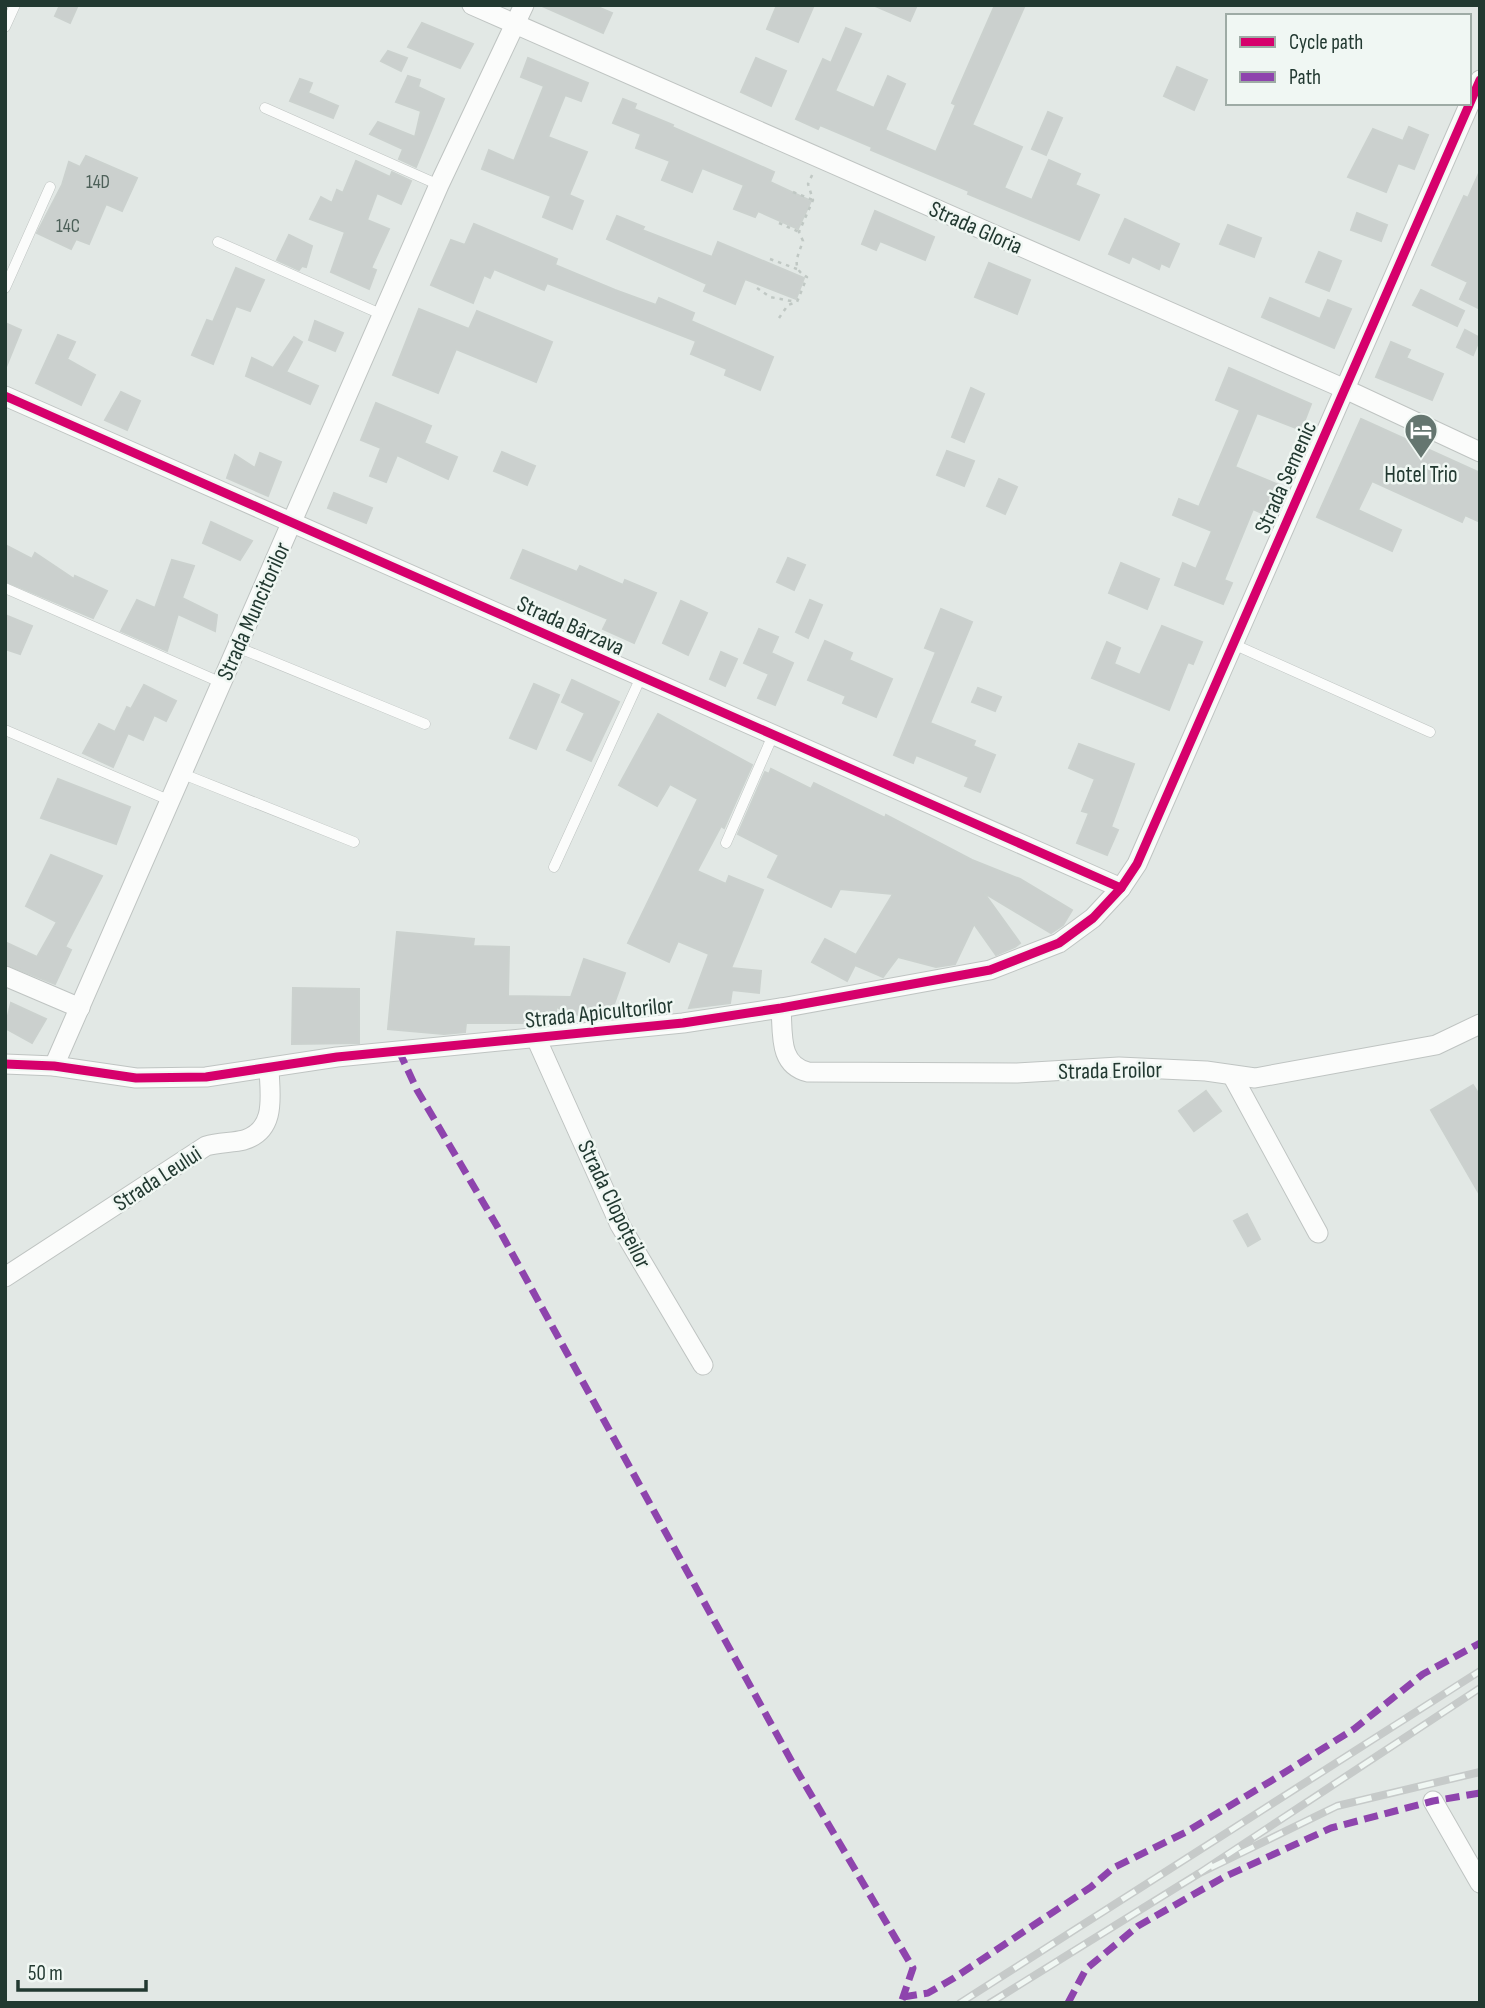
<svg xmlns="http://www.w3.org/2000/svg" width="1485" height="2008" font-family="'Sofia Sans Condensed',sans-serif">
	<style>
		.building { fill: #cbd0ce; stroke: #cbd1ce; stroke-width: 2 }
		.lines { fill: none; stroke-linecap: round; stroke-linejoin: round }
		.service-casing { stroke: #bfc4c2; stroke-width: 11 }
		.minor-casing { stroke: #bfc4c2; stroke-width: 21 }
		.path { stroke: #c0c8c4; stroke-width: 2.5; stroke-dasharray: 3.5 5; stroke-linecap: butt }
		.service { stroke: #fbfcfb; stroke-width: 10 }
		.minor { stroke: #fbfcfb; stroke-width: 19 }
		.rail-casing { stroke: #c6cac9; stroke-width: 8 }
		.rail { stroke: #f0f7f3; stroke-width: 5; stroke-dasharray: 16; stroke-linecap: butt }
		.quiet { stroke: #8e44ad; stroke-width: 7; stroke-dasharray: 14 7; stroke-linecap: butt }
		.cycleway-casing { stroke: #f0f7f3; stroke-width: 13 }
		.cycleway { stroke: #d6006c; stroke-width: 9 }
		.labels { text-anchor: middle; stroke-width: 5; stroke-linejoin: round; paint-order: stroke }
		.number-label { font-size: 19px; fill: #4d6059 }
		.street-label { font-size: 23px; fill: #223931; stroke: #f0f7f3 }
		.poi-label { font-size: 23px; fill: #223931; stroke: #f0f7f3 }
	</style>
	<rect width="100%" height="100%" fill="#e2e8e5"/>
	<g class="building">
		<polygon points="60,5 78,5 70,23 55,16"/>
		<polygon points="540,5 593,5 612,13 603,33"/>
		<polygon points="777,5 814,5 798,42 767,29"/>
		<polygon points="873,5 917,5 910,21"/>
		<polygon points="995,5 1025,5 972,125 1022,147 1004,188 1032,200 1049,160 1080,174 1075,185 1099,195 1079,240 968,194 969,191 871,150 872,147 820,125 818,129 796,119 823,59 831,63 846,28 861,34 835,91 874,108 888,76 905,84 885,130 936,152 956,105 952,103"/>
		<polygon points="422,23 473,44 460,68 408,47"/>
		<polygon points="388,51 407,58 401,71 381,61"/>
		<polygon points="528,58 588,83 581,101 565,95 548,137 587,152 569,195 583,201 572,229 543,217 551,196 482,169 489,150 514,161 544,86 521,77"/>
		<polygon points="756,58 786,71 771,106 741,92"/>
		<polygon points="1177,67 1207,80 1194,110 1164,96"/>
		<polygon points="408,76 420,80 418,87 444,99 416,167 399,159 403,149 370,134 378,122 415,137 421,111 396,102"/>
		<polygon points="300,79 312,83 308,93 338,106 333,118 290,101"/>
		<polygon points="623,99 636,104 634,109 673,125 672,127 774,172 770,182 811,201 798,229 758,211 755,217 734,209 744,185 702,168 692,192 662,180 670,161 636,148 641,134 613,123"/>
		<polygon points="1048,112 1062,118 1046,155 1032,149"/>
		<polygon points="1409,127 1428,135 1414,169 1398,163 1386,192 1348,177 1373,129 1403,141"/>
		<polygon points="86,156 137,178 122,211 106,204 89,244 76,239 71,249 37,233 62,185 69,162 80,167"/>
		<polygon points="356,161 390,177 392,172 411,181 401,204 377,193 367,220 389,229 371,268 376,270 369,289 331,272 345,232 310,219 321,197 332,203 337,190 343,193"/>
		<polygon points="1480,171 1480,309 1460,299 1468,282 1432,265 1464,196 1468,198"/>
		<polygon points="875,211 934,237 925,260 880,241 876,250 862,244"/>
		<polygon points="1357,213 1387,225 1381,241 1351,230"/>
		<polygon points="617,216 644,227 642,230 712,257 718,242 804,278 796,299 745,279 735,304 704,291 707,284 607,239"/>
		<polygon points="1125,219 1179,244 1169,267 1161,263 1159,269 1132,256 1129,263 1109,254"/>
		<polygon points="474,224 557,259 555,265 615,290 656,305 659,298 694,313 691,321 773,357 760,390 725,375 727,369 691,354 696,341 547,283 544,290 494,269 490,278 484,275 473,303 431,285 451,240 465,245"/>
		<polygon points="1228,225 1261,238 1254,257 1220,244"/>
		<polygon points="289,235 312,246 306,267 302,266 299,270 277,260"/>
		<polygon points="1319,252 1341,261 1329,291 1306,282"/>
		<polygon points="989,263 1030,280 1017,314 975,297"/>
		<polygon points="236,268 264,280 250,311 236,306 213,364 192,355 207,320 213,322"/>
		<polygon points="1421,290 1464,311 1457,326 1413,305"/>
		<polygon points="1270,298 1320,319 1328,300 1351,309 1334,348 1262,317"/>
		<polygon points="419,309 469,329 477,311 552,342 536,382 456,349 438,393 393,375"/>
		<polygon points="315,321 343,333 335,351 309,340"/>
		<polygon points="5,323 21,330 6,367 5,367"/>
		<polygon points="1465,330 1480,338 1473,355 1457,347"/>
		<polygon points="58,335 75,342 67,359 95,375 81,405 36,383"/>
		<polygon points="294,337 302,342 286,372 318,386 310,404 246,376 252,358 273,368"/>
		<polygon points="1391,342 1410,350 1406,358 1443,374 1432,400 1376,377"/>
		<polygon points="1229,368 1311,404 1301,430 1257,413 1235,467 1279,485 1266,515 1253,509 1224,580 1232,583 1223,604 1175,585 1183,563 1196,569 1212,531 1173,515 1179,499 1199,507 1240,410 1216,400"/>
		<polygon points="971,388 984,394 964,442 952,437"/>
		<polygon points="121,392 140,401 127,430 105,420"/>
		<polygon points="376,403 431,426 424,443 457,457 448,479 397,455 386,482 370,476 381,448 361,440"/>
		<polygon points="1361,419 1480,473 1480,522 1465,515 1462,522 1372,481 1358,510 1401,530 1392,551 1317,517"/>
		<polygon points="947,451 974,461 964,486 937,475"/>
		<polygon points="502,452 535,466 527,485 494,471"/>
		<polygon points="260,453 281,462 268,496 227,478 235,455 255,468"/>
		<polygon points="999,479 1017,487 1005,514 987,506"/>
		<polygon points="334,493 372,508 366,523 328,508"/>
		<polygon points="211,522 252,541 240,560 203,543"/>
		<polygon points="5,545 32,559 35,553 74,579 75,576 107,591 93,618 5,581"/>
		<polygon points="523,550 577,572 580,566 623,585 625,580 656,593 634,643 603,629 608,619 511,578"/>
		<polygon points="788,558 805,565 794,590 777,582"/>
		<polygon points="172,560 194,566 182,598 217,615 215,631 178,614 167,651 121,631 137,600 155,608"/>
		<polygon points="1121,563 1159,579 1147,609 1109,593"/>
		<polygon points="810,600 822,605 808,638 796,632"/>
		<polygon points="681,601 707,613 688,655 663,643"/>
		<polygon points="941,609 972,622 930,723 975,741 973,746 995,755 980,792 965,786 969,777 916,755 913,763 894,755 936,652 925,648"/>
		<polygon points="5,615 32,626 20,654 5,649"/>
		<polygon points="1162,626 1202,642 1193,664 1188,662 1169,710 1092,678 1107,642 1120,648 1114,664 1140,675"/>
		<polygon points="759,629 778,637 771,653 793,663 775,705 758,698 769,674 744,663"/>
		<polygon points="825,641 852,653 849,660 892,679 876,717 843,703 846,696 808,680"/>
		<polygon points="721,652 737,659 725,686 710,679"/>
		<polygon points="572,680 619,702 591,761 567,750 585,713 562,702"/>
		<polygon points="534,684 559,695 536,749 510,738"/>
		<polygon points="144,685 176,701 166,721 154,715 143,740 128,733 113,767 83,753 99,724 115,732 127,707 131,709"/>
		<polygon points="978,688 1001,697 995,711 972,702"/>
		<polygon points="658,714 752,765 724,828 721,826 697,871 726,884 729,876 763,890 731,968 761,971 759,993 732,990 730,1003 689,1008 709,954 678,941 669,962 628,943 698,799 670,784 657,806 619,785"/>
		<polygon points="1079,744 1134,764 1111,827 1118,830 1107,855 1077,843 1089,813 1082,811 1095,779 1069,768"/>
		<polygon points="771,769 811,789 814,783 885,818 886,815 972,860 1020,879 1072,910 1063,925 1051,933 984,893 1020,943 1015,947 996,955 974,924 955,964 936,967 898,957 883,977 855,965 847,981 812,962 825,939 856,955 893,894 840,889 831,907 768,877 779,855 738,834 765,772 769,774"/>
		<polygon points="58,779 130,807 116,844 41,818"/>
		<polygon points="51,855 102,876 65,947 71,950 55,984 5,964 5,942 37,957 57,922 26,906"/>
		<polygon points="397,932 474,939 473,946 509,947 508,996 571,997 584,959 625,973 609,1018 592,1020 556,1007 556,1023 466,1023 465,1032 444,1034 388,1029"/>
		<polygon points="293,988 359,989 359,1043 292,1044"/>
		<polygon points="11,1003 46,1019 32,1043 5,1028"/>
		<polygon points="1473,1085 1480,1096 1480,1195 1431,1110"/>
		<polygon points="1206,1091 1221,1111 1194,1131 1179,1111"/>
		<polygon points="1247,1214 1260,1239 1248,1246 1234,1221"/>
	</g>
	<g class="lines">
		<defs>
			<g id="service">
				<polyline points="5,27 15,5"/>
				<polyline points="265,108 439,185"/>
				<polyline points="218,242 383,315"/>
				<polyline points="5,288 50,187"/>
				<polyline points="5,588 222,683"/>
				<polyline points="1233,644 1430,732"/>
				<polyline points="237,647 425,724"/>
				<polyline points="5,730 171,801"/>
				<polyline points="183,774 354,842"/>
				<polyline points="726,843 773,735"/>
				<polyline points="554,867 641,677"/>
			</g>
			<g id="minor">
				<polyline points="472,5 1345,389 1480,452"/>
				<polyline points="5,396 1121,888"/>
				<polyline points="5,976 80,1008"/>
				<path d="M781,1008C783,1033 778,1065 808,1072L1017,1073L1119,1067L1206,1071L1255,1078L1436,1045L1480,1024"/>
				<polyline points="536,1038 620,1225 703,1365"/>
				<polyline points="5,1064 54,1066 136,1078 206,1077 337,1057 683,1023 781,1008 990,970 1059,943 1093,918 1121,888 1137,864 1480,80"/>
				<polyline points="54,1066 439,185 524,5"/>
				<polyline points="1233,1077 1318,1233"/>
				<path d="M5,1277L206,1146C219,1142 232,1143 244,1140C277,1130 270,1095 269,1069"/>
				<polyline points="1433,1801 1480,1883"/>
			</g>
		</defs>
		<use href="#service" class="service-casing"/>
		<use href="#minor" class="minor-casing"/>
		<g class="path">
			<polyline points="793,192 813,200"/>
			<polyline points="779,223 799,232"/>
			<polyline points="770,259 797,269"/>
			<polyline points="757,288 770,297 796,302"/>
			<path d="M779,318L788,305L797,302L807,277C790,268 798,256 803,241L799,232L813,200L808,184L813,173"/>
		</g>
		<use href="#service" class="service"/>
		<use href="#minor" class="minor"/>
		<defs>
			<g id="rail">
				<polyline points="1480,1688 1198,1874 1337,1806 1480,1772"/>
				<polyline points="960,2003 1480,1671"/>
				<polyline points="990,2003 1198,1874"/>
			</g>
		</defs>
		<use href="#rail" class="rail-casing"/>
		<use href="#rail" class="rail"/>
		<g class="quiet">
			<polyline points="399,1051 417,1090 497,1226 797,1771 913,1968 901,2003"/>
			<polyline points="903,1997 928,1993 954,1978 1091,1887 1113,1868 1186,1832 1271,1781 1354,1729 1423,1674 1480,1643"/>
			<polyline points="1068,2003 1086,1969 1138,1926 1224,1877 1331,1828 1433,1801 1480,1793"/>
		</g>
		<defs>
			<g id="cycleway">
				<polyline points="5,396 1121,888"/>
				<polyline points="5,1064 54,1066 136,1078 206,1077 337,1057 683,1023 781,1008 990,970 1059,943 1093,918 1121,888 1137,864 1480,80"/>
			</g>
		</defs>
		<use href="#cycleway" class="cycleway-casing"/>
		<use href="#cycleway" class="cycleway"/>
	</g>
	<defs>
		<symbol id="hotel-pin" viewBox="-11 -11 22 30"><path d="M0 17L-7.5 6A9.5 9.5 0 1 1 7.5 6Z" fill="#657670" stroke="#f0f7f3"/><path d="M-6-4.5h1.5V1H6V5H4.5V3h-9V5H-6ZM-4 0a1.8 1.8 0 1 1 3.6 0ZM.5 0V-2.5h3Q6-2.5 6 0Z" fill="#fff"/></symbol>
	</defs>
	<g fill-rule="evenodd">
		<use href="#hotel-pin" x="1402" y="411" width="38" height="52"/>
	</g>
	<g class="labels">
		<g class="number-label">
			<text x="98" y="188">14D</text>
			<text x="68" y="232">14C</text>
		</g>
		<g class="street-label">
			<text transform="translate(976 227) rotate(24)" y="8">Strada Gloria</text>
			<text transform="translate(1285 477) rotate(-66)" y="8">Strada Semenic</text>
			<text transform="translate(253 611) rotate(-66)" y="8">Strada Muncitorilor</text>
			<text transform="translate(571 625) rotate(24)" y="8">Strada Bârzava</text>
			<text transform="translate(599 1012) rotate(-6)" y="8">Strada Apicultorilor</text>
			<text transform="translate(1110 1070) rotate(-1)" y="8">Strada Eroilor</text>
			<text transform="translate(157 1178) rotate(-33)" y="8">Strada Leului</text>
			<text transform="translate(615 1204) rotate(64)" y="8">Strada Clopoțeilor</text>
		</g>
		<g class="poi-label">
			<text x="1421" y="482">Hotel Trio</text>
		</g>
	</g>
	<rect width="1485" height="2008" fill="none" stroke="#223931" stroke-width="14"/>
	<rect x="1226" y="14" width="245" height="91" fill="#f0f7f3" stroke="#9eaba5" stroke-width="2"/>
	<rect x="1240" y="37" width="35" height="10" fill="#d6006c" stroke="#9eaba5" stroke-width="2"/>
	<text x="1289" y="49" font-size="21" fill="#223931">Cycle path</text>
	<rect x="1240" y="72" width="35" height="10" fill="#8e44ad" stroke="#9eaba5" stroke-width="2"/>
	<text x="1289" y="84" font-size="21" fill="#223931">Path</text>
	<path d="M18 1980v10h128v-10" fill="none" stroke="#223931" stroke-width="3.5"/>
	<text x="28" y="1980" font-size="21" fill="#223931" stroke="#f0f7f3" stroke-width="5" paint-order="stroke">50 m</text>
</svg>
